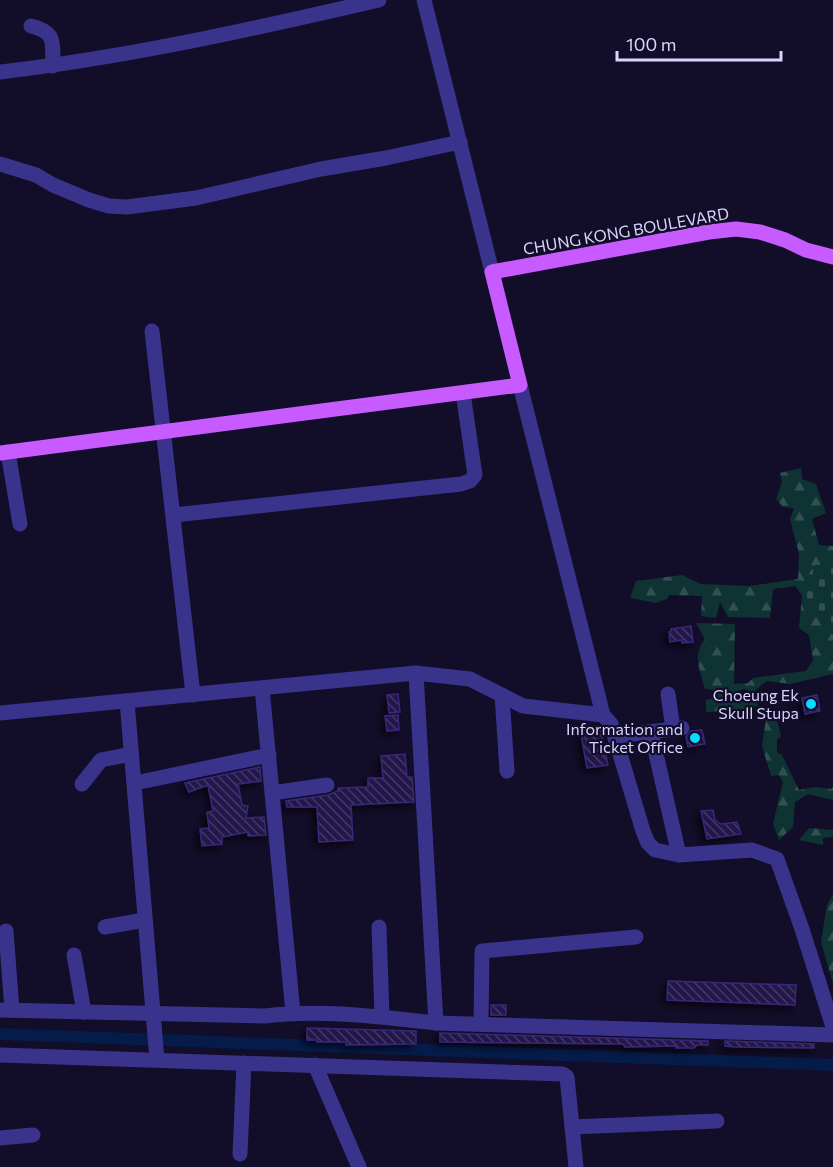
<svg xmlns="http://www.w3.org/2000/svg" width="833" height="1167" font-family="Commissioner,sans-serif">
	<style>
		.forest { fill: url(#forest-firs) }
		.cemetery { fill: url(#cemetery-stones) }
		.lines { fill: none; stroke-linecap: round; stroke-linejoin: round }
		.canal { stroke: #051b49; stroke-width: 12 }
		.building { fill: url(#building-back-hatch); stroke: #392779; stroke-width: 1.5; filter: url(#shadow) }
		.minor { stroke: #39338c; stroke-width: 15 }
		.major { stroke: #c75bff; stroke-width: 15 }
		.poi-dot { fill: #0df; stroke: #120d28; stroke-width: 2 }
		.labels { text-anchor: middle; stroke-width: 4.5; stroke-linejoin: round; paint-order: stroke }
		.street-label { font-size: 16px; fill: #dad4ff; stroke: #120d28 }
		.poi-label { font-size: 16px; fill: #dad4ff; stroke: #120d28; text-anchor: end }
	</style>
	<defs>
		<pattern id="forest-firs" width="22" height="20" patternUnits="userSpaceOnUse" patternTransform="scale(1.5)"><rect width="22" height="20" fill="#0f3332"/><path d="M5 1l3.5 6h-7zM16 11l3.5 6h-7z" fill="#315051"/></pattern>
		<pattern id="cemetery-stones" width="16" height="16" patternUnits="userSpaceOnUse" patternTransform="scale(1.5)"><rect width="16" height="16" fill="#0f3332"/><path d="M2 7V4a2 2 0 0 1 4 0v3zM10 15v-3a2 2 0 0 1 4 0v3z" fill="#315051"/></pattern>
		<pattern id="building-back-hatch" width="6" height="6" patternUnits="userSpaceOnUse" patternTransform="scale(1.5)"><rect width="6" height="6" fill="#23174b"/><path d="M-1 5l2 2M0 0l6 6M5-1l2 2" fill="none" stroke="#423866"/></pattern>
		<filter id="shadow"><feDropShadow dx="-4" dy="4" stdDeviation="3" flood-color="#0009"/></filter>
	</defs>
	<rect width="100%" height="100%" fill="#120d28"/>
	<g class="forest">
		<path d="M801,468L802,479L816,484L826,513L812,519L819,545L833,546V674L790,684L767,681L753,692L744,689L731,693L730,700H756L758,705L752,709L706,712V700L715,698L716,690L705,689C700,670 692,656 705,639L696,623L735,624L734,684L748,683L753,678L806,671L813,660L809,635L799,628L802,595L795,586L773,589L770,618L728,617L720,602L716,618L701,616L702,596L669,595L667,599L656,603L630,598L636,581L682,575L701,584L749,586L798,579L799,554L790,519L794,508L783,507L776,499L782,482L780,473Z"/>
		<polygon points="776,717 781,736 777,740 777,752 782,755 799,790 815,787 832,789 833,786 833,800 808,794 795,802 793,827 779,840 773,824 783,782 779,775 771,776 762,746 766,718"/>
		<polygon points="809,828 833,830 833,837 823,838 823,845 799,840"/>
		<polygon points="833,894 833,984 821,942 827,905"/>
	</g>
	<path class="cemetery" d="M830,564L833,567V635L829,631L823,615L810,608C805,588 801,581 816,565Z"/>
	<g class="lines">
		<polyline class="canal" points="0,1034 833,1065"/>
	</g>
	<g class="building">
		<polygon points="691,626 693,642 682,643 682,640 670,642 669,632 671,632 671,629"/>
		<polygon points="398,694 400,712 389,713 387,695"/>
		<polygon points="817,695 820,711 805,714 802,698"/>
		<polygon points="398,715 399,730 387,731 385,716"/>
		<polygon points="600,726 608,765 587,768 580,729"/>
		<polygon points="702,730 705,744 688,747 686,737 691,731"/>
		<polygon points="405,754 407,777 412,777 414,802 351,805 353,840 319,842 317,807 287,807 286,801 328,795 338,791 338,788 368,787 368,778 383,778 381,756"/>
		<polygon points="260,767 261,781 238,784 242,805 248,806 246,818 264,817 266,835 248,836 248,832 222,837 222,844 202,846 200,829 209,828 207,812 213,811 208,785 189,792 185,783"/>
		<polygon points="713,810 715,820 721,824 737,822 741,834 707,839 701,811"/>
		<polygon points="668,981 796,985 795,1005 667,1000"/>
		<rect x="491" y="1005" width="15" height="10"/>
		<polygon points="307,1028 416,1031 416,1044 346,1045 346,1042 317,1042 317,1040 307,1040"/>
		<polygon points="440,1033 708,1041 708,1045 697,1045 694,1048 676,1048 676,1046 625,1047 623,1044 440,1042"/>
		<polygon points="725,1041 814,1044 814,1048 734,1047 725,1046"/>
	</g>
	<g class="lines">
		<g class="minor">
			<polyline points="424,0 492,272"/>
			<path d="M31,26C57,32 52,43 53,66"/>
			<path d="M0,72C128,57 254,29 379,0"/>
			<polyline points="0,164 36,175 53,185 89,200 109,206 127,207 196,198 321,169 386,158 460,142"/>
			<polyline points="152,331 193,695"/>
			<polyline points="520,385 603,715"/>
			<polyline points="8,452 20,524"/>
			<polyline points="174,515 461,484 470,481 475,475 463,393"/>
			<polyline points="416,673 436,1023"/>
			<polyline points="262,688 293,1013"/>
			<polyline points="668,694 673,729"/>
			<polyline points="502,695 507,771"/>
			<polyline points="127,701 157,1060"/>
			<polyline points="0,713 416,673 470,679 523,706 603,715 611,724 643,831 648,843 655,850 679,855 752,850 777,859 802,929 833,1027"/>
			<polyline points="651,732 679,855"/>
			<polyline points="616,736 682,728"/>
			<polyline points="135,783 269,755"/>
			<polyline points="82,784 101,760 131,754"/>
			<polyline points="272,793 327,785"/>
			<polyline points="105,927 144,920"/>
			<polyline points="379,927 382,1017"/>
			<polyline points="6,931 12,1010"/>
			<polyline points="74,955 84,1012"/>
			<path d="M0,1010L265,1016C321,1009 380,1017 436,1023L833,1035"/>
			<polyline points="481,1024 482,951 636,937"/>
			<polyline points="0,1055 563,1074 567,1077 576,1167"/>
			<polyline points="315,1065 359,1167"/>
			<polyline points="572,1127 717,1121"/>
			<polyline points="0,1138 33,1135"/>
			<polyline points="240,1154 244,1063"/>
		</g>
		<polyline class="major" points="0,453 520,385 492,272 709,232 736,229 760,232 785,240 806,250 833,257"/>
	</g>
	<g class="poi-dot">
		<circle cx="811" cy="704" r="6"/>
		<circle cx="695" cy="738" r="6"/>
	</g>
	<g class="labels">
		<g class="street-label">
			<text transform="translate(626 231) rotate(-10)" y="6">CHUNG KONG BOULEVARD</text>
		</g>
		<g class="poi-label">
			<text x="799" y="701">Choeung Ek<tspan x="799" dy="18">Skull Stupa</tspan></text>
			<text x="683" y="735">Information and<tspan x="683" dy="18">Ticket Office</tspan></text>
		</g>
	</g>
	<path d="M617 51v9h164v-9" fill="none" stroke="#dad4ff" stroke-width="3"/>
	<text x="626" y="51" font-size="18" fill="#dad4ff" stroke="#120d28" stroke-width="4.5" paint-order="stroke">100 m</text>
</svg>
